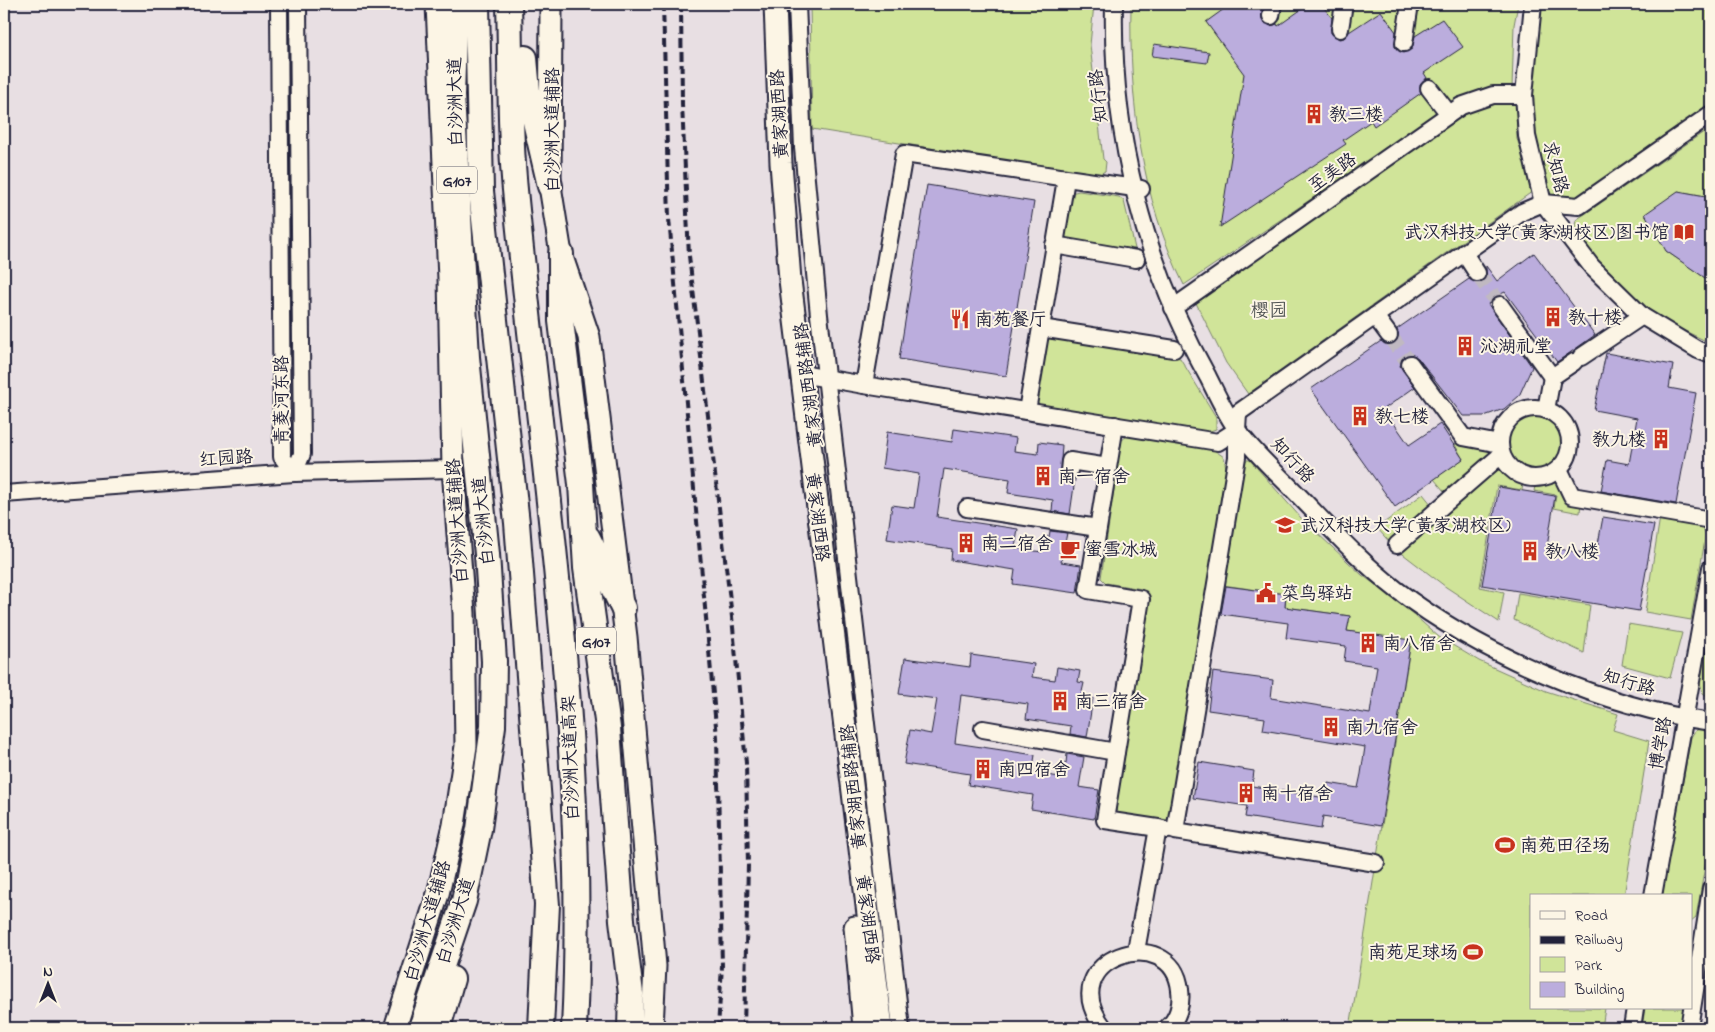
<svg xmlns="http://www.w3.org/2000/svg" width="1715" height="1032" font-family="'Indie Flower','LXGW WenKai TC',sans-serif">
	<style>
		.green { fill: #d0e499; stroke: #79836a }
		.building { fill: #bbaddd; stroke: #22223b }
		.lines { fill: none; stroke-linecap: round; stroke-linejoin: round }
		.minor-tunnel { stroke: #c0b9c1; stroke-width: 16; stroke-dasharray: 16 8; stroke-linecap: butt }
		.minor-casing { stroke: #22223b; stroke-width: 20 }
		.major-casing { stroke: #22223b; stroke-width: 25 }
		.highway-casing { stroke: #22223b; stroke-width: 28 }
		.minor { stroke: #fcf5e5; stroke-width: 16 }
		.major { stroke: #fcf5e5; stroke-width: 21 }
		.highway { stroke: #fcf5e5; stroke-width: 24 }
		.rail { stroke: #22223b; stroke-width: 4; stroke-dasharray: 8 4; stroke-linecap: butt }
		.labels { text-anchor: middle; stroke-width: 4; stroke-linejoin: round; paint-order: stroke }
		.shield { fill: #fcf5e5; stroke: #63616e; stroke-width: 1 }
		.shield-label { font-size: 16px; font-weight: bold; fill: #22223b }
		.street-label { font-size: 18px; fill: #22223b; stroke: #fcf5e5 }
		.poi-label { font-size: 18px; fill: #22223b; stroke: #fcf5e5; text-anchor: start }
		.park-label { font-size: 18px; fill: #4e5252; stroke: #fcf5e5 }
	</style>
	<rect width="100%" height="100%" fill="#e8dfe3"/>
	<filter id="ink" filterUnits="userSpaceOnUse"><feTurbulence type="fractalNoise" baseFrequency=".02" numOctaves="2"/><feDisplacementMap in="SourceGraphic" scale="10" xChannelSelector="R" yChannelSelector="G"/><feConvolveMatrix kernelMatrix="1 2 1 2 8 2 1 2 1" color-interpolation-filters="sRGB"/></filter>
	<g filter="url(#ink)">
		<g class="green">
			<polygon points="810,4 1094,4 1090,45 1103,159 1106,162 1105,171 1098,175 812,129"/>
			<path d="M1131,4H1518L1514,25L1512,88L1459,99L1184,285C1141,198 1129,100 1131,4Z"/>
			<polygon points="1534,4 1711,4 1711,112 1579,206 1543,203 1527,136"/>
			<polygon points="1516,95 1517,139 1536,189 1248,394 1226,363 1192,295 1461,106"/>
			<path d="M1711,127V197L1678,191L1666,251L1711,282V334L1708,342C1690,333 1670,325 1653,314C1622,292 1596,262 1574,232L1576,220Z"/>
			<polygon points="1079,191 1119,197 1124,201 1136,253 1062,241 1070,193"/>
			<polygon points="1045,336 1180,358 1216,417 1216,429 1207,432 1035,405"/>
			<circle cx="1536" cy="443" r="28"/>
			<polygon points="1128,435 1214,450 1224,457 1227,474 1170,821 1163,825 1124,818 1116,810 1146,593 1142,589 1106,583 1101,578 1121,441"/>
			<polygon points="1464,438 1498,446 1500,454 1449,497 1434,479 1463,459 1455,445"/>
			<polygon points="1245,460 1250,460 1301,518 1362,575 1398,601 1439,637 1479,661 1546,691 1618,714 1613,730 1649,741 1624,896 1531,896 1531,1008 1605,1008 1602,1028 1350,1028 1411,641 1347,631 1350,616 1285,607 1286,594 1222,585 1242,463"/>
			<polygon points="1503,462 1515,473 1524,477 1522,490 1497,486 1480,587 1504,592 1499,622 1446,587 1399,551"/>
			<polygon points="1555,479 1581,502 1580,513 1554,508 1556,495 1534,491 1536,481"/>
			<polygon points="1423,494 1435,509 1393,546 1377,528"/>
			<polygon points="1660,517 1701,525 1706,534 1691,620 1645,612"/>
			<polygon points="1518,593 1590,605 1584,653 1514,620"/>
			<polygon points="1711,616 1711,699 1703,693 1700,683"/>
			<polygon points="1628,624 1682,633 1670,678 1622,665"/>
			<polygon points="1701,728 1711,730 1711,833 1696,917 1691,921 1691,896 1662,896 1691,737 1695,731"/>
			<polygon points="1645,1008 1683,1008 1680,1028 1642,1028"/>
		</g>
		<g class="building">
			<polygon points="1231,4 1262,4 1262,19 1270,26 1277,24 1278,26 1309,4 1321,4 1332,18 1331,33 1339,39 1344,38 1349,32 1381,11 1396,32 1395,47 1403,53 1412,49 1415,36 1442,19 1463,47 1424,73 1427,78 1420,84 1421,93 1374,126 1371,121 1343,140 1346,144 1220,227 1244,74 1206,22"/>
			<polygon points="1154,44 1209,52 1207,63 1152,56"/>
			<polygon points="927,185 1034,202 1006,376 899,359"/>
			<polygon points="1678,191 1711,197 1711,282 1666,251 1645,214"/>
			<polygon points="1534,253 1595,335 1557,362 1505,292 1494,297 1488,304 1532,367 1519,396 1504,409 1484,416 1463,416 1418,358 1409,354 1404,356 1400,366 1415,387 1384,409 1409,445 1440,424 1463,459 1395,507 1311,389 1381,341 1385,344 1394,343 1398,339 1397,329 1469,279 1477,283 1483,281 1486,277 1486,266 1497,281"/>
			<polygon points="1606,353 1673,365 1669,388 1696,393 1676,504 1601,491 1607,460 1629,464 1637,418 1594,410"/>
			<polygon points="954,429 1016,438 1014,451 1038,454 1039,442 1062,445 1060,475 1068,481 1075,479 1070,514 1052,511 1053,500 1008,493 1010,479 944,469 937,517 1018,529 1015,548 1042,552 1045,536 1049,537 1050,531 1067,533 1061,562 1081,565 1077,593 1013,584 1015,570 951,560 952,549 887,539 892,505 914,508 919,474 882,468 887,432 952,442"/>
			<polygon points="1499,487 1555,496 1547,547 1596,555 1603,517 1654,525 1639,611 1482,585"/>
			<polygon points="1226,586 1286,594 1285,607 1350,616 1347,631 1411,640 1381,826 1323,816 1321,829 1245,817 1247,806 1193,798 1199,762 1254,771 1252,786 1326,798 1328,783 1358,788 1361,774 1365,747 1263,730 1265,718 1208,710 1213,672 1273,680 1271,698 1370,714 1377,666 1344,661 1346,646 1286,638 1288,623 1221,614"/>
			<polygon points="971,655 1034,664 1032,677 1055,680 1057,667 1080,671 1078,682 1084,683 1081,696 1093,698 1087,737 1070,734 1071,726 1026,719 1028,704 961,695 955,743 1035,755 1032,773 1060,777 1062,762 1066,763 1067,754 1084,757 1079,787 1099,790 1094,819 1031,809 1033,795 968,785 970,774 904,764 910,730 931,734 937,699 899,694 905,658 970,667"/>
		</g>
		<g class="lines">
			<g class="minor-tunnel">
				<polyline points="1477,273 1500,305"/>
				<polyline points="1389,335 1410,364"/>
			</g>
			<defs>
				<g id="minor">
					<polyline points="279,4 282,457 294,473"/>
					<polyline points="797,4 803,148 819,315 901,1028"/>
					<path d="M1114,4C1111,134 1144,263 1208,377C1217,395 1226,415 1238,431C1256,455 1280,476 1301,498C1332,530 1362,563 1397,590C1482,655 1605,707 1711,722"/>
					<polyline points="1533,4 1524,95 1527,136 1543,203 1592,267 1642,316 1698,350 1711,355"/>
					<polyline points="1271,16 1273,4"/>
					<polyline points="1340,29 1344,4"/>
					<polyline points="1404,43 1410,4"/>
					<polyline points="1429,88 1449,114"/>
					<polyline points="1141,189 904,154 864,385 1218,442 1237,430 1238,413 1522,212 1543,203 1579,206 1711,114"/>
					<polyline points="1054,245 1136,259"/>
					<polyline points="1464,253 1477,273"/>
					<polyline points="1500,305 1552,377"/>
					<polyline points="1173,308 1461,106 1493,95 1524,95"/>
					<polyline points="1375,316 1389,335"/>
					<polyline points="1041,328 1174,349"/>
					<polyline points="1581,357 1642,316"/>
					<polyline points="1410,364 1463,437 1500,444"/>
					<polyline points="801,374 864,385"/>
					<circle cx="1535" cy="443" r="35"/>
					<polyline points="1546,410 1552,377 1574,362"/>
					<polyline points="1027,411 1066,179"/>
					<polyline points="1115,425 1088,590 1141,599 1105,820 1158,828"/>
					<polyline points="1237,430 1237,457 1175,831 1376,863"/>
					<polyline points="1559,469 1572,496 1711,520"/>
					<polyline points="1069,471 1070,461 1108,467"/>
					<polyline points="294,473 302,454 298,4"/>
					<polyline points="4,494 294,473 453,469"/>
					<polyline points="967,508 1098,528"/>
					<polyline points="1397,545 1501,455"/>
					<polyline points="983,729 1116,752"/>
					<polyline points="1653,896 1711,568"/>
					<polyline points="1136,951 1158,828 1168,830"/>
					<path d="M1104,1028C1050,958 1173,920 1180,990C1182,1004 1178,1019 1167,1028"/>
					<polyline points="1632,1028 1635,1008"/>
					<polyline points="1689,1028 1711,889"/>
				</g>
				<g id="major">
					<polyline points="551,4 550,186 561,254 589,337 626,637 655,966 652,1028"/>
					<polyline points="775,4 781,163 790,280 882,1028"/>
					<polyline points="855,927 864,1028"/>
					<polyline points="395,1028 438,894 454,825 466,746 464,613 453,469 449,279 437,4"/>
				</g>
				<g id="highway">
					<polyline points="477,4 481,191 517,523 547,905 541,1028"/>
					<path d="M509,4C511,69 509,135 516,200C543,475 588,751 574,1028"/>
					<polyline points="525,58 528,91 550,186"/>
					<polyline points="561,254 561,321 581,484 586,568 608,728 622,920 631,994 630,1028"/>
					<polyline points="588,538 623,608"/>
					<polyline points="421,1028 464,901 479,829 493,726 494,661 487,554 467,357 452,96 455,4"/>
					<polyline points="438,1028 452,979"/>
				</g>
			</defs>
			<use href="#minor" class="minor-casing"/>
			<use href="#major" class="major-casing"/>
			<use href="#highway" class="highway-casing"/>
			<use href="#minor" class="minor"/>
			<use href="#major" class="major"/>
			<use href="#highway" class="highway"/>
			<g class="rail">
				<polyline points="663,4 669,219 717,737 722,966 718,1028"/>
				<polyline points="681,4 682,104 689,256 732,617 746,763 748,865 744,1028"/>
			</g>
		</g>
	</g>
	<defs>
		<symbol id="building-bare" viewBox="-9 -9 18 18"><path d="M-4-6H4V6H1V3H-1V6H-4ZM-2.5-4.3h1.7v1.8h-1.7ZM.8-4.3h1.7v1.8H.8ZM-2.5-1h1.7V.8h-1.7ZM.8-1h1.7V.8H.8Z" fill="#c8321e" stroke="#fcf5e5" stroke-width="2.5" paint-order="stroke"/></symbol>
		<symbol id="library-bare" viewBox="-9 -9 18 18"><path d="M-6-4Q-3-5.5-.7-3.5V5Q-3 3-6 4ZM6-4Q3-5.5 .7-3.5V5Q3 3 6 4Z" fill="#c8321e" stroke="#fcf5e5" stroke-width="2.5" paint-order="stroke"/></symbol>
		<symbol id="restaurant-bare" viewBox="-9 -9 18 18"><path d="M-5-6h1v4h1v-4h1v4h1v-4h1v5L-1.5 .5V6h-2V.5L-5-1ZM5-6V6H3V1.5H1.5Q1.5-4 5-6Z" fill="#c8321e" stroke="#fcf5e5" stroke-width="2.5" paint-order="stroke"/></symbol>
		<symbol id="university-bare" viewBox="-9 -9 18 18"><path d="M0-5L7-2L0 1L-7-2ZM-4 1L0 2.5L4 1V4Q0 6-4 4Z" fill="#c8321e" stroke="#fcf5e5" stroke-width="2.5" paint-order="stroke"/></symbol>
		<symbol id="cafe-bare" viewBox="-9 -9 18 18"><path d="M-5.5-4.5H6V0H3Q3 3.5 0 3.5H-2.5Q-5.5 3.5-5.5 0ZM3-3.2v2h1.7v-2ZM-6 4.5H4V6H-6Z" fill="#c8321e" stroke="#fcf5e5" stroke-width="2.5" paint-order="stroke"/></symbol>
		<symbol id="civic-bare" viewBox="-9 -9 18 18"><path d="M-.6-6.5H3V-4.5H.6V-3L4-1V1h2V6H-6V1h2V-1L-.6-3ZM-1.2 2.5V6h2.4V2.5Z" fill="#c8321e" stroke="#fcf5e5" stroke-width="2.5" paint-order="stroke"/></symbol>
		<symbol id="stadium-bare" viewBox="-9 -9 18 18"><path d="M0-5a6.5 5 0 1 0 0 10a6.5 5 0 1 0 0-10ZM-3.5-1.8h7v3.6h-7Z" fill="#c8321e" stroke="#fcf5e5" stroke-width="2.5" paint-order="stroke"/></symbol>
	</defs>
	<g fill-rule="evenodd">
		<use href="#building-bare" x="1300" y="100" width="28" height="28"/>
		<use href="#library-bare" x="1670" y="218" width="28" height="28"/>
		<use href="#building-bare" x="1539" y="303" width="28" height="28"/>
		<use href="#restaurant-bare" x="946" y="305" width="28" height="28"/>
		<use href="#building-bare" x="1451" y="332" width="28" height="28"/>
		<use href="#building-bare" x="1346" y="402" width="28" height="28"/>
		<use href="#building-bare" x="1647" y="425" width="28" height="28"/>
		<use href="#building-bare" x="1029" y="462" width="28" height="28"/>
		<use href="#university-bare" x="1271" y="511" width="28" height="28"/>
		<use href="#building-bare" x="952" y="529" width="28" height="28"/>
		<use href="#cafe-bare" x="1056" y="535" width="28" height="28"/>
		<use href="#building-bare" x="1516" y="537" width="28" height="28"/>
		<use href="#civic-bare" x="1252" y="579" width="28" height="28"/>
		<use href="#building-bare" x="1354" y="629" width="28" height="28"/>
		<use href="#building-bare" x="1046" y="687" width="28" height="28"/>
		<use href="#building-bare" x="1317" y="713" width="28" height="28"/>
		<use href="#building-bare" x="969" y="755" width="28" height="28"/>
		<use href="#building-bare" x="1232" y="779" width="28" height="28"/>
		<use href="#stadium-bare" x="1491" y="831" width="28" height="28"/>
		<use href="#stadium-bare" x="1459" y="938" width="28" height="28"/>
	</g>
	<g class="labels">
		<g class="shield">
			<rect x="437" y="166.5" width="40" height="27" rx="4"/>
			<rect x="576" y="627.5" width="40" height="27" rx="4"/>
		</g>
		<g class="shield-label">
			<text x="457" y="186">G107</text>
			<text x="596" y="647">G107</text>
		</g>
		<g class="street-label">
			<text transform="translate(1098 96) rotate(-96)" y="6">知行路</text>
			<text transform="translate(455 102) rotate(-91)" y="6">白沙洲大道</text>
			<text transform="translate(779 114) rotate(-93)" y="6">黄家湖西路</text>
			<text transform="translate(552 130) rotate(-90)" y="6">白沙洲大道辅路</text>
			<text transform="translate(1556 167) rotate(75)" y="6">求知路</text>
			<text transform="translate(1332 172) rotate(-35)" y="6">至美路</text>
			<text transform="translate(808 385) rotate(-97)" y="6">黄家湖西路辅路</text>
			<text transform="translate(281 400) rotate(-90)" y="6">青菱河东路</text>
			<text transform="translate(226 458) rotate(-4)" y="6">红园路</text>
			<text transform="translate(1293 460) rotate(47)" y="6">知行路</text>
			<text transform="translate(818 517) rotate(83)" y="6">黄家湖西路</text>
			<text transform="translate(457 521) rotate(-94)" y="6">白沙洲大道辅路</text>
			<text transform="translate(483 521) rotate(-96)" y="6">白沙洲大道</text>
			<text transform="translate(1629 682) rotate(16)" y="6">知行路</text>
			<text transform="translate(1660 743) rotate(-80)" y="6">博学路</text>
			<text transform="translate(570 758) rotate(-92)" y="6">白沙洲大道高架</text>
			<text transform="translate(853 787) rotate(-96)" y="6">黄家湖西路辅路</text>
			<text transform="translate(868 919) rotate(83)" y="6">黄家湖西路</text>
			<text transform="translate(427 921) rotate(-74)" y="6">白沙洲大道辅路</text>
			<text transform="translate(455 921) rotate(-73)" y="6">白沙洲大道</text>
		</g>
		<g class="poi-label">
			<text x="1329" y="120">教三楼</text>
			<text x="1669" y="238" text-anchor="end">武汉科技大学(黄家湖校区)图书馆</text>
			<text x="1568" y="323">教十楼</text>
			<text x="975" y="325">南苑餐厅</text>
			<text x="1480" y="352">沁湖礼堂</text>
			<text x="1375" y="422">教七楼</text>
			<text x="1646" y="445" text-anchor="end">教九楼</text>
			<text x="1058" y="482">南一宿舍</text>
			<text x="1300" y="531">武汉科技大学(黄家湖校区)</text>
			<text x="981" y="549">南二宿舍</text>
			<text x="1085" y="555">蜜雪冰城</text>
			<text x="1545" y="557">教八楼</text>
			<text x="1281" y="599">菜鸟驿站</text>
			<text x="1383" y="649">南八宿舍</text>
			<text x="1075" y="707">南三宿舍</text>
			<text x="1346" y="733">南九宿舍</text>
			<text x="998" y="775">南四宿舍</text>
			<text x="1261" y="799">南十宿舍</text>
			<text x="1520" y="851">南苑田径场</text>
			<text x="1458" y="958" text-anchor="end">南苑足球场</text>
		</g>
		<g class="park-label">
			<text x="1269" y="316">樱园</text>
		</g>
	</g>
	<rect width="1715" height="1032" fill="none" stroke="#fcf5e5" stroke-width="20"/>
	<rect x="10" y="10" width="1695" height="1012" fill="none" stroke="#22223b" stroke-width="2" filter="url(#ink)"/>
	<rect x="1530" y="894" width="162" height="115" fill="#fcf5e5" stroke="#a5a1a1"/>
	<rect x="1540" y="911" width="25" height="8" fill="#fcf5e5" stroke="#a5a1a1"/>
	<text x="1575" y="920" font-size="15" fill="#22223b">Road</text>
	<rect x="1540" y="936" width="25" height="8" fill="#22223b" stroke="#a5a1a1"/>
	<text x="1575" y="944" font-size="15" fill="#22223b">Railway</text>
	<rect x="1540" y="957" width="25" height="15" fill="#d0e499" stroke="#a5a1a1"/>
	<text x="1575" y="970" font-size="15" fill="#22223b">Park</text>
	<rect x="1540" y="982" width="25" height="15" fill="#bbaddd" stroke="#a5a1a1"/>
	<text x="1575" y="994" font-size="15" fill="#22223b">Building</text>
	<g transform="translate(48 984)" stroke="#fcf5e5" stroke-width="4" paint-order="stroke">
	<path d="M0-4L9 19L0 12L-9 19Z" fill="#22223b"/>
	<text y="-8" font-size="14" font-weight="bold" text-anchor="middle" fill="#22223b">N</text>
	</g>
</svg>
